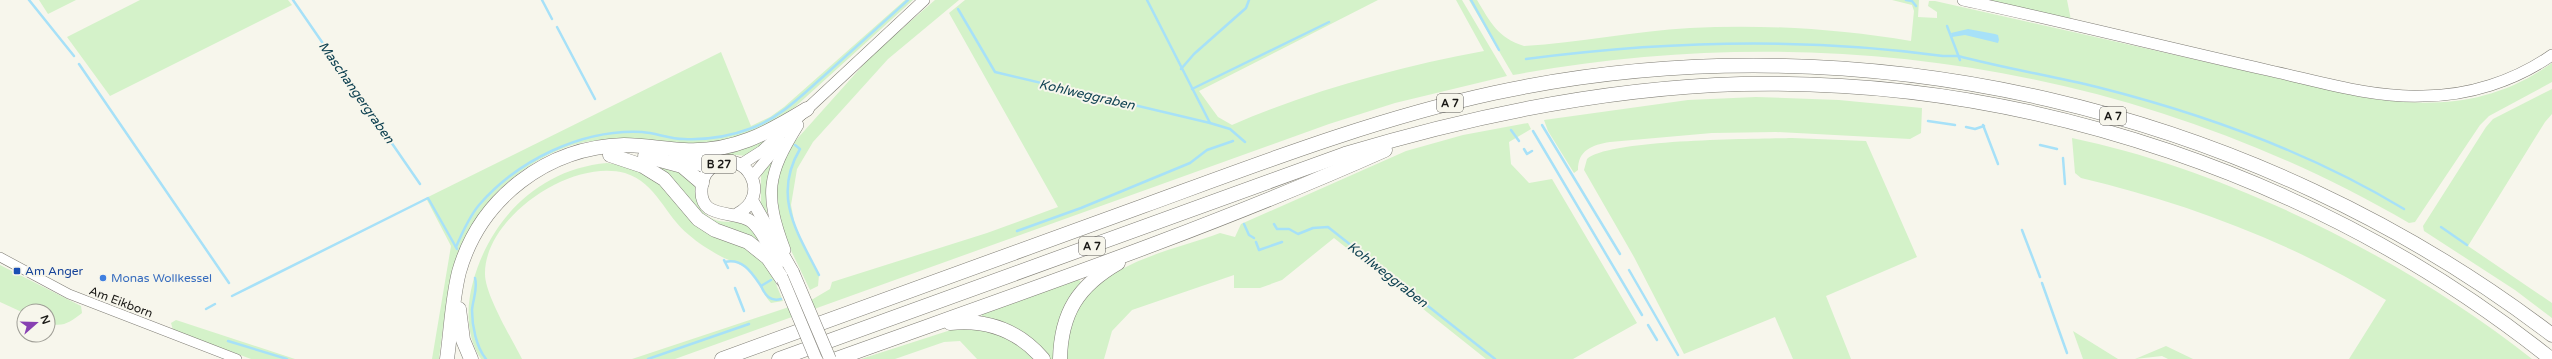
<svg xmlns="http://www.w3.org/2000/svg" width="2552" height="359" font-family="'Varela Round',sans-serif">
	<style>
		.green { fill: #d4f2c9 }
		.water { fill: #a7e1f8 }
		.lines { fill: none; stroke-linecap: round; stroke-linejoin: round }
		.stream { stroke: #a7e1f8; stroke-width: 2.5 }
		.tertiary-casing { stroke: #7e7c74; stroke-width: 10 }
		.secondary-casing { stroke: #7e7c74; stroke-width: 12 }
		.primary-casing { stroke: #7e7c74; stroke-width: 13 }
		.motorway-casing { stroke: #7e7c74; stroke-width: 15 }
		.tertiary { stroke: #fff; stroke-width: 9 }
		.secondary { stroke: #fff; stroke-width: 11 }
		.primary { stroke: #fff; stroke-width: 12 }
		.motorway { stroke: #fff; stroke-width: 14 }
		.primary-bridge-casing { stroke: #7e7c74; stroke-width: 13; stroke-linecap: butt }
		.primary-bridge { stroke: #fff; stroke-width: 12 }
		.transit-dot { fill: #1a4fb4; stroke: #f7f6ec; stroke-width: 1.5 }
		.shop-dot { fill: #3f7fe0; stroke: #f7f6ec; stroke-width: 1.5 }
		.labels { text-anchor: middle; stroke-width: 4; stroke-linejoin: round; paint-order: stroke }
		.shield { fill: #f7f6ec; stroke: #5c5b56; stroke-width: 1 }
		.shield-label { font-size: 11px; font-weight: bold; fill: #1a1916 }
		.transit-label { font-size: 12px; fill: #164399; stroke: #f7f6ec; text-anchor: start }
		.shop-label { font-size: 12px; fill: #366cbe; stroke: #f7f6ec; text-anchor: start }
		.street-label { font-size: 12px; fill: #1a1916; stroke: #f7f6ec }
		.water-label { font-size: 13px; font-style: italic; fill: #0d4050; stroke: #f7f6ec }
	</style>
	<rect width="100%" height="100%" fill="#f7f6ec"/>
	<g class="green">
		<polygon points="39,0 76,0 48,14"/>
		<polygon points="140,0 288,0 292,5 110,96 67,37"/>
		<path d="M905,0H913L795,107C767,128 734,144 698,145C664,146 630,140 595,141C574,142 549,153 531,165C457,212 449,279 439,359H432L451,246L426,198L721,52L751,126L770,117L784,107Z"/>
		<polygon points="935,0 959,0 888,59 813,142 797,169 791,205 795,226 819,275 818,286 810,290 786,240 776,200 779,173 788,149 873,54"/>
		<path d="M965,0H1378L1199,91L1218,117L1232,125C1313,90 1398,67 1484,51L1456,0H1462L1507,76L1395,103L1329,124L675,359H632L813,299L830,289L832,282L987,233L1058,207L949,13Z"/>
		<path d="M1469,0H1477C1491,23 1497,37 1524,46C1579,43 1634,31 1690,28C1764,24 1838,29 1911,41L1914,11L1912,5L1892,0H1919L1918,17L1937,18V12L1928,6L1929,1H1935L2361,97C2432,108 2491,106 2552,63V82L2489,116L2480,125L2415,222L2409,223C2137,65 1820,18 1513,75Z"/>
		<polygon points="1987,0 2067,0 2071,20"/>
		<polygon points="2552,89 2552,114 2545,122 2468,246 2552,303 2552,318 2515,290 2424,231 2423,226 2486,127 2493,119"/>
		<path d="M1756,97L1839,100L1922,108L1921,133L1910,139L1776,132L1712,133L1610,142C1592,145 1578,150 1578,170L1574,173L1548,131L1544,120L1688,100Z"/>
		<path d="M1528,123L1531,129L1509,142L1511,164L1529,183L1552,179L1637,323L1573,359H1486L1334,238L1282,280L1260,288H1234V275L1132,310L1112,331L1104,359H1066C1067,345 1067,330 1073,317C1099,263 1168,252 1220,233L1235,237L1241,224L1406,151L1463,135Z"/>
		<polygon points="777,132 748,156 724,154 708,159 686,155"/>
		<path d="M1792,138L1866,141L1917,257L1826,296L1851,359H1793L1775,317L1684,354L1634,257L1584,170L1587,159C1609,139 1755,139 1792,138Z"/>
		<path d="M2072,138C2230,171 2406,259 2532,359H2349L2386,300C2293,243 2187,203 2081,178L2075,173Z"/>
		<polygon points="773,158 766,187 767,219 761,205 761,176 763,170"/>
		<path d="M647,159C663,163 683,166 693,181C699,190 691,204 708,216C721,226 736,218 749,226C755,230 759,240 763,246L707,219Z"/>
		<path d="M607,163L620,165L647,174L742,245L763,261L771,272L783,301L771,303C762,294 759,279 749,270C741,264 731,261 722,257C711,251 698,243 689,235C665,216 657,183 625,173C571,158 484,218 485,274C485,295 512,339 522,359H481C466,337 466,307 473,282C490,219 539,169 607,163Z"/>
		<path d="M0,265L81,306L82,313C70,322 63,328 48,323V311H24V313L0,302Z"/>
		<path d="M1077,278L1081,282C1062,304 1053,330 1054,359H1048L995,320L982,316L981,313Z"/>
		<polygon points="176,320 295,359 251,359 173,330 171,323"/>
		<path d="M957,328C994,331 1007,333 1034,359H977L960,341L944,342L895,359H861Z"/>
		<polygon points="2073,331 2118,359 2083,359"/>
		<polygon points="2166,346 2193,359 2168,359 2162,356 2135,359"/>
	</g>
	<polygon class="water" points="1968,29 1995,34 1998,35 1999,40 1998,43 1965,35 1952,37 1951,33"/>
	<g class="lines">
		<g class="stream">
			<polyline points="29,0 74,56"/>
			<polyline points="293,0 420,184"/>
			<polyline points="542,0 552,19"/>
			<polyline points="1147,0 1210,123"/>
			<polyline points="1471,0 1499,50"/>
			<polyline points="1906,0 1912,1 1916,6"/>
			<polyline points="958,9 995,72 1210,123 1230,129 1245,142"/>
			<polyline points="1947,26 1960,60"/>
			<polyline points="557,27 595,99"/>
			<path d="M1526,59C1664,41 1805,37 1943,56H1958C2004,68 2051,76 2097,87C2204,114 2310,152 2404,209"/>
			<polyline points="79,64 229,283"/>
			<polyline points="1181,69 1194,54 1246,8 1249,0"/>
			<polyline points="1192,89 1329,22"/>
			<polyline points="1928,121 1955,125"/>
			<polyline points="1542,125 1620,254"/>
			<polyline points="1983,125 1998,164"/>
			<polyline points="1966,127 1975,129 1984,126"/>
			<polyline points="1511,130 1519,141"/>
			<polyline points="1533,131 1642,315"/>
			<path d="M795,145L800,149C772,196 797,232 819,275"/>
			<polyline points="2040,145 2057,149"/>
			<polyline points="1524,149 1527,154 1532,151"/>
			<polyline points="2063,158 2065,184"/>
			<polyline points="1244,224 1249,235 1254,238"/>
			<polyline points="1274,224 1277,229 1289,229 1298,234 1313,228 1328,227 1495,359"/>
			<polyline points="2441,227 2467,245"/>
			<polyline points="2022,230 2040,277"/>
			<polyline points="1017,231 1081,208 1190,163 1207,150 1233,141"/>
			<polyline points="1256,242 1259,250 1282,242"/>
			<path d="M456,247C462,233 469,217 479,205C518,160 582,129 642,132C656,133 670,139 684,139C706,140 731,136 752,128C781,117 802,95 825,75C853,50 880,25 908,0"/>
			<polyline points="724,260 728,268"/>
			<path d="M725,262C743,258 752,273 761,286L771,280"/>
			<polyline points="1629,270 1678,355"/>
			<path d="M475,278C478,289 473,299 472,310C472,325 476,347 486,359"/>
			<polyline points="2042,283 2067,353"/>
			<path d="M761,286C765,295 770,302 781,299"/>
			<polyline points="735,288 744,311"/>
			<polyline points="232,296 428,198 457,249"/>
			<polyline points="206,309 215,304"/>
			<polyline points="1648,325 1657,340"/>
			<polyline points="228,341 287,359"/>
			<polyline points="648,359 749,324"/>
		</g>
		<defs>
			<polyline id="tertiary" points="0,257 69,294 237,359"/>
			<g id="secondary">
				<path d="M1963,0C2065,22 2165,47 2267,70C2318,81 2371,98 2423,96C2468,96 2515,81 2552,55"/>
				<polyline points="740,165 762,151 924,0"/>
				<polyline points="752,177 781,142"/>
				<path d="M785,250C764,194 767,175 798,125"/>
			</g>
			<g id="primary">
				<polyline points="752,200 793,272"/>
				<path d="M737,214C773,196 746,148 715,165C708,169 703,177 702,185C696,223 738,208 753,223C764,234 771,250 777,265"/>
			</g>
			<g id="motorway">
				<polyline points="610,155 643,166 664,179 698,219 715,230 748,242 768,258 783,280"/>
				<polyline points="645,156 682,166 702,183"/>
				<polyline points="676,156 704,165 715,165"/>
				<polyline points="459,309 463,340 471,359"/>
				<path d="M950,323C987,319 1018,330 1043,359"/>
				<path d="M447,359C451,330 452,300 459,272C480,198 547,147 624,145C644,145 664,149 684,150C732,153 768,133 807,109"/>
				<path d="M722,359C862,308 1002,257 1143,206C1258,164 1374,119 1494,93C1860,14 2256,109 2552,335"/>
				<path d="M779,359L1345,154C1474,115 1606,88 1741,84C2030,77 2326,179 2551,359"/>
				<path d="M836,359C1020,293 1206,230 1385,150"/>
				<path d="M1060,359C1061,313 1078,286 1118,263"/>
			</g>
		</defs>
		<use href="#tertiary" class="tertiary-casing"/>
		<use href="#secondary" class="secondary-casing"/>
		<use href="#primary" class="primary-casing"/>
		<use href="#motorway" class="motorway-casing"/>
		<use href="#tertiary" class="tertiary"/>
		<use href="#secondary" class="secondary"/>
		<use href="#primary" class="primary"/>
		<use href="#motorway" class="motorway"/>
		<defs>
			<g id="primary-bridge">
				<polyline points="793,272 830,359"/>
				<polyline points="783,280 816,359"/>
			</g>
		</defs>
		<use href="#primary-bridge" class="primary-bridge-casing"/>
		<use href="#primary-bridge" class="primary-bridge"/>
	</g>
	<rect class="transit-dot" x="13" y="267" width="8" height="8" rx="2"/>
	<circle class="shop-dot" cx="103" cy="278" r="4"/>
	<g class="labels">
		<g class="shield">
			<rect x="1437" y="94" width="26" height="18" rx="3"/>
			<rect x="2100" y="107" width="26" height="18" rx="3"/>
			<rect x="702" y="155" width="34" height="18" rx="3"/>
			<rect x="1079" y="237" width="26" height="18" rx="3"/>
		</g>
		<g class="shield-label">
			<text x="1450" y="107">A 7</text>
			<text x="2113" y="120">A 7</text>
			<text x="719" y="168">B 27</text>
			<text x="1092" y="250">A 7</text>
		</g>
		<g class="transit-label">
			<text x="25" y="275">Am Anger</text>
		</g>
		<g class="shop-label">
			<text x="111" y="282">Monas Wollkessel</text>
		</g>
		<g class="street-label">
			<text transform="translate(121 302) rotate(21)" y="4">Am Eikborn</text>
		</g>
		<g class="water-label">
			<text transform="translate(357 92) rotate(55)" y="5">Maschangergraben</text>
			<text transform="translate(1087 94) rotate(13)" y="5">Kohlweggraben</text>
			<text transform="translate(1388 274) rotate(38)" y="5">Kohlweggraben</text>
		</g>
	</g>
	<g transform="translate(36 323) rotate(70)"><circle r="19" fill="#f7f6ec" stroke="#9f9e96"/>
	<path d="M0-3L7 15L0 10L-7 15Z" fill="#873fb2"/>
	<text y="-6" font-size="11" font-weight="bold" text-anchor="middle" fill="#1a1916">N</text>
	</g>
</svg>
